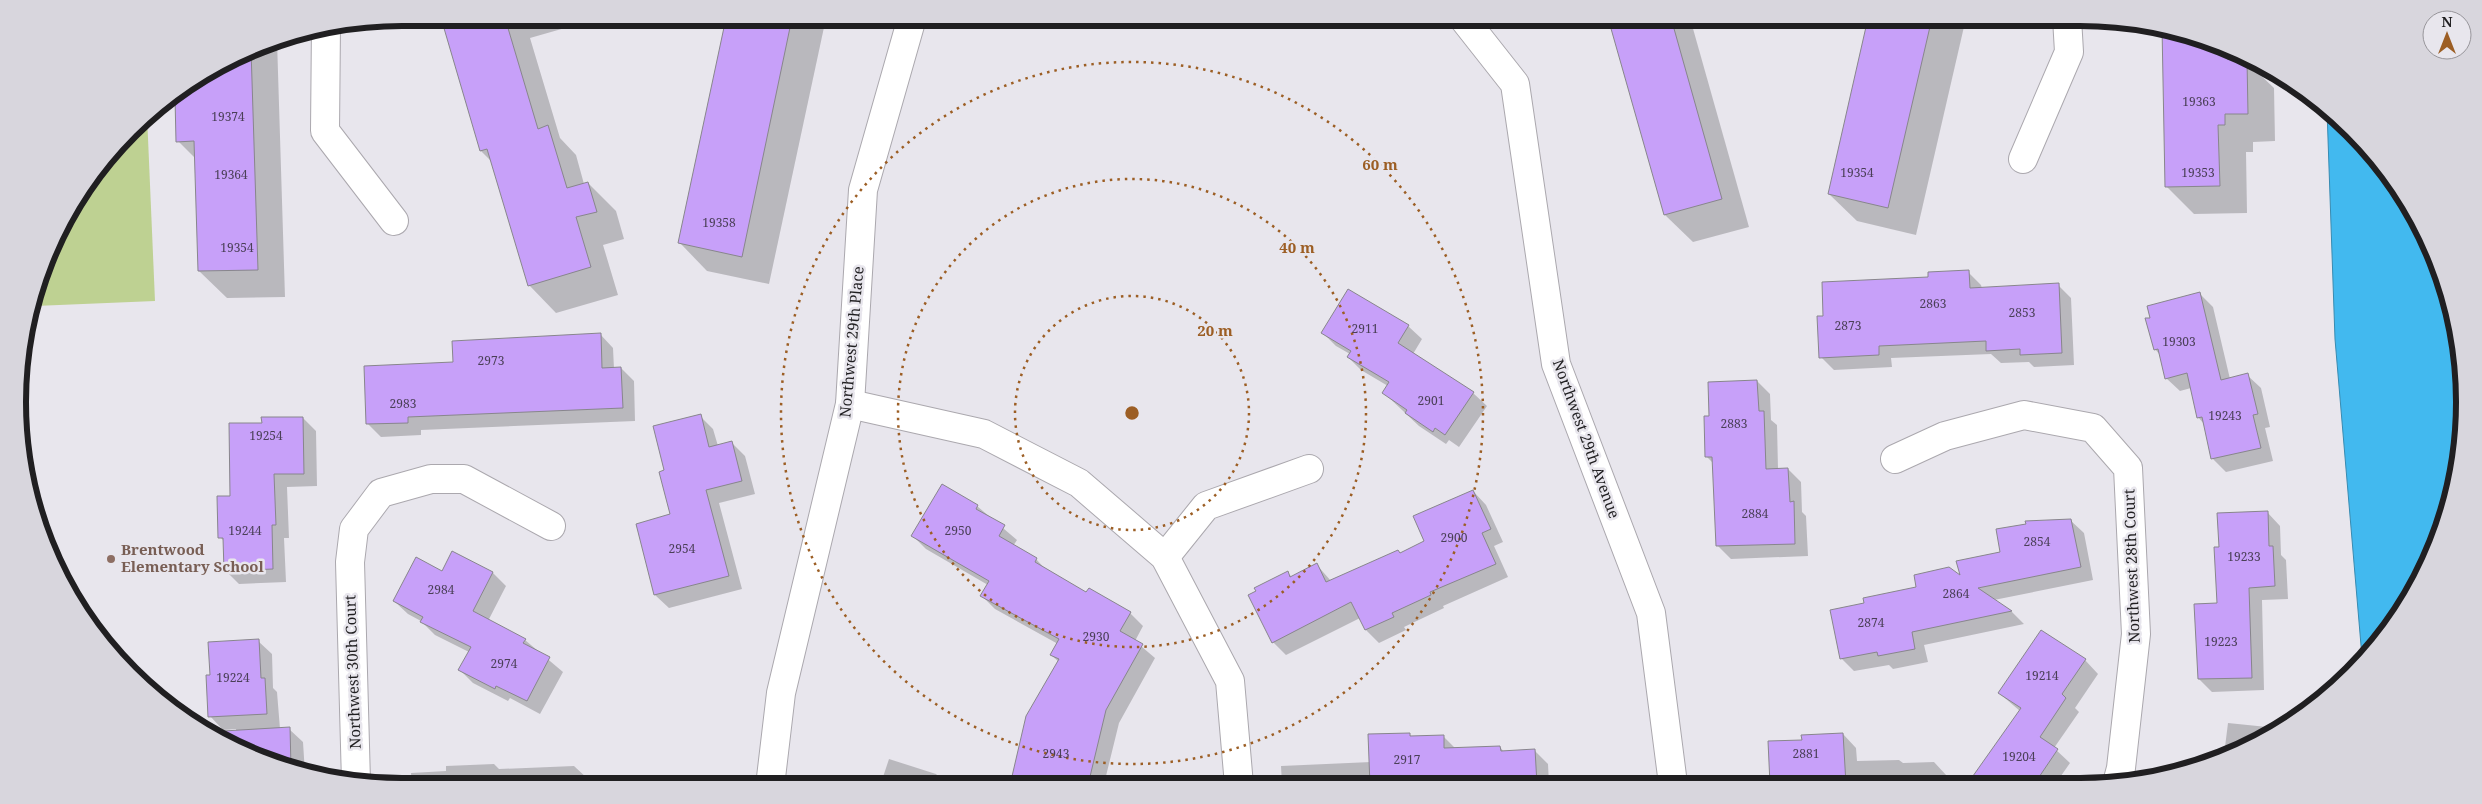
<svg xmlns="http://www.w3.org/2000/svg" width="2482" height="804" font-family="'Noto Serif',serif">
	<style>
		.green { fill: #bed192 }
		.water { fill: #42b9ef; stroke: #388bb1 }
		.shadow { fill: #0003 }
		.building { fill: #c7a0f9; stroke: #88868c }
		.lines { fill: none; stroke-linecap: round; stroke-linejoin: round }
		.minor-casing { stroke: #aba8ae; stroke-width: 30 }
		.minor { stroke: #fff; stroke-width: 28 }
		.ring { fill: none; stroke: #9c5e24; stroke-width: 2.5; stroke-dasharray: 2.5 5 }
		.education-dot { fill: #8d6e63; stroke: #e8e6ed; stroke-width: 2 }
		.labels { text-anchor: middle; stroke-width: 5; stroke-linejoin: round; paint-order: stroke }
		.number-label { font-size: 12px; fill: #4a3f57 }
		.street-label { font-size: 15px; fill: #201f21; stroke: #e8e6ed }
		.education-label { font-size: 15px; font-weight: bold; fill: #785e54; stroke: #e8e6ed; text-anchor: start }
		.rim { fill: none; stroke: #201f21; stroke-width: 6 }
		.centre { fill: #9c5e24; stroke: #e8e6ed; stroke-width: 2.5 }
		.ring-label { font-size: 15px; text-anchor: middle; font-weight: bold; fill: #9c5e24; stroke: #e8e6ed; stroke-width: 5; stroke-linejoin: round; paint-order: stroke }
	</style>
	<rect width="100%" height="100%" fill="#e8e6ed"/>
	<polygon class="green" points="147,115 155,301 35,306 57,232 97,168"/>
	<polygon class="water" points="2327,110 2352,130 2400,189 2435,255 2457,327 2464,402 2457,477 2413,594 2362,657 2335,339"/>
	<g class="shadow">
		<polygon points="442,18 562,18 565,28 530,38 560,138 576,155 584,184 588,183 616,211 624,239 603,245 618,295 556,313 529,285 492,162 481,151"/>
		<polygon points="727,18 826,18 769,284 707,271 680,243"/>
		<polygon points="1610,18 1690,18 1749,227 1693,242 1665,215"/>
		<polygon points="1869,18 1966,18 1916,235 1857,221 1829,194"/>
		<polygon points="2163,27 2227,47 2253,61 2253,68 2274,88 2275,141 2253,142 2253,152 2246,152 2247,213 2194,214 2166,186"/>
		<polygon points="277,40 285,297 227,298 199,271 196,159 178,141 176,96 255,47"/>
		<polygon points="1968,272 1981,285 1982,289 2058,285 2071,298 2074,365 2034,367 2029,362 2001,363 1991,354 1891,358 1892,367 1834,370 1821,357 1825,317 1929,278"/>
		<polygon points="2200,294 2213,307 2230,379 2247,375 2261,388 2270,427 2265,428 2273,461 2226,472 2213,459 2204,424 2198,417 2191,388 2180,391 2166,378 2160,355 2155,349 2152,319"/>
		<polygon points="1408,326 1422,339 1413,354 1473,393 1487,406 1459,447 1449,440 1446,444 1419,426 1384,393 1388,386 1361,370 1348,357 1350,354 1336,346 1323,333"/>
		<polygon points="600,334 613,348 614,369 621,368 634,381 635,421 421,430 421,435 381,437 368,424 455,363"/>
		<polygon points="1757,381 1770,394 1771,420 1777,425 1778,469 1788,469 1801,482 1802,512 1806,516 1808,556 1731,559 1718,546 1714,464 1707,457 1711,417"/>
		<polygon points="700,416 713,429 718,446 732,443 745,456 755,494 719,503 742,589 669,608 655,595 637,524 671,515 666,471"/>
		<polygon points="303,418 316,431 317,486 287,487 289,538 284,538 286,582 239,584 226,571 225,542 220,537 231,497 263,424"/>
		<polygon points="1473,491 1486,505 1503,542 1494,546 1508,577 1443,606 1444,608 1404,627 1406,630 1379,643 1366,630 1360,618 1286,655 1273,642 1287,572 1292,577 1316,564 1331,581 1400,554 1426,542"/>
		<polygon points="977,506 1017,540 1013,546 1036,559 1048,572 1087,593 1130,613 1143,626 1135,641 1155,658 1119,723 1106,776 1144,785 1014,785 1012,783 1059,662 1051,655 1058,644 995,609 982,596 988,585 926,549 913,536"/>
		<polygon points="2267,512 2280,526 2281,555 2286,560 2288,599 2262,600 2264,690 2212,692 2199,679 2218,604 2220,549"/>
		<polygon points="2070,520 2084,533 2093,580 1994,600 2012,612 2024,624 1924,645 1928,662 1893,669 1889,665 1854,671 1841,658 1865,604 1962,578 2002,553"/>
		<polygon points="452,553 493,573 506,586 488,621 525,640 563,672 540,714 510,698 508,701 473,683 460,670 469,652 435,635 421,621 408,614 394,601 442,572"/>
		<polygon points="258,641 272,654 273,688 277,692 280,729 289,729 303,742 305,773 255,757 237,747 236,729 223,730 210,716 212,676"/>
		<polygon points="2085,660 2098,674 2075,708 2079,712 2054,748 2070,763 2056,783 1974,783 1971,781 2020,711 1999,693"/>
		<polygon points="2228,723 2277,728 2278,728 2250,747 2224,755"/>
		<polygon points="1409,734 1413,738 1443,736 1456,749 1500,747 1504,752 1535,751 1548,764 1549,784 1282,785 1281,766 1371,762"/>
		<polygon points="1843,734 1856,748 1857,761 1899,760 1903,763 1934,762 1947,776 1948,784 1771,784 1803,741"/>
		<polygon points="889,759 936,774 947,785 880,786"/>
		<polygon points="494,764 499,769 574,766 588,779 588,786 412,786 411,773 446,771 446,766"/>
	</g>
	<g class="building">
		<polygon points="441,18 505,18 538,129 548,125 567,188 588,182 597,212 576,217 591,267 528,286 487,149 480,151"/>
		<polygon points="726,18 792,18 742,257 678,243"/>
		<polygon points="1608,18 1671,18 1722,199 1664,215"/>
		<polygon points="1868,18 1932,18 1888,208 1828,194"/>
		<polygon points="2162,27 2226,47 2227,59 2247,59 2248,114 2225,114 2225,125 2218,125 2220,186 2165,187"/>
		<polygon points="251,49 258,270 198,271 194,141 176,142 175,97"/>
		<polygon points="1969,270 1970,288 2059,283 2062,353 2020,355 2020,349 1986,351 1986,341 1879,346 1879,355 1819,358 1817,316 1823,316 1822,282 1928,277 1928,272"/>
		<polygon points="1348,289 1409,325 1398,343 1474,392 1445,435 1435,428 1433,432 1405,413 1407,410 1382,393 1389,382 1347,357 1351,351 1321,333"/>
		<polygon points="2200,292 2221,380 2248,373 2258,414 2253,415 2261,448 2211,459 2202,417 2197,418 2187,373 2165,379 2158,349 2154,350 2145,318 2150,318 2147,306"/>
		<polygon points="601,333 602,368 621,367 623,408 408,417 408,423 366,424 364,366 453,362 452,341"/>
		<polygon points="1757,380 1759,411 1764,411 1766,469 1788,468 1790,502 1794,501 1795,544 1716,546 1712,457 1705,457 1704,416 1709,416 1708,382"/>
		<polygon points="701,414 709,447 732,441 742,481 706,490 729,576 654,595 636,524 670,514 659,472 664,470 653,426"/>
		<polygon points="261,417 303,417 304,474 274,474 276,525 272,525 273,569 224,571 223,538 218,538 217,496 230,496 229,423 262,423"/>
		<polygon points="942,484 978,505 976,509 1005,525 999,536 1037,558 1035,562 1086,592 1089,588 1131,612 1120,631 1143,644 1106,710 1088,785 1010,785 1026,716 1059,659 1050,655 1059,639 980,596 989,581 911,536"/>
		<polygon points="1473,490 1491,529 1482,533 1496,564 1430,592 1431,595 1392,613 1394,617 1365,630 1351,602 1272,643 1248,595 1256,591 1254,588 1288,571 1290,577 1317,563 1326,582 1398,550 1400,553 1424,541 1413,516"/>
		<polygon points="2268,511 2269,546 2273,546 2275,586 2249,588 2252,678 2198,679 2194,604 2217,603 2214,547 2219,547 2217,513"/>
		<polygon points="2071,519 2081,567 1978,588 2012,611 1912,632 1915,649 1878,656 1877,652 1840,659 1830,610 1864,603 1863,598 1916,587 1914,575 1949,567 1960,575 1956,561 2000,552 1996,529 2026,524 2025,521"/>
		<polygon points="452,551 493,572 473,611 526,639 523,643 550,657 527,701 496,686 495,689 458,670 471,647 420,622 423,617 393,601 416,557 442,571"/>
		<polygon points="2041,630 2086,659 2062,694 2066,698 2040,737 2058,749 2035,783 1968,783 2021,708 1998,693"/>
		<polygon points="259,639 261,678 265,678 267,714 208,717 206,675 210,675 208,642"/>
		<polygon points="290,727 291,768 255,757 207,732"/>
		<polygon points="1410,733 1410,736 1444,735 1444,748 1500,746 1501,751 1535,749 1537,784 1370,785 1368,734"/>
		<polygon points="1843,733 1846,784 1770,784 1768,741 1802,740 1801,735"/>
	</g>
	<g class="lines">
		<defs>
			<g id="minor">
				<polyline points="1463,18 1515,84 1556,364 1651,613 1673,784"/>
				<polyline points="326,25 325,131 394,221"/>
				<polyline points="2023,159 2069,52 2067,18"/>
				<polyline points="850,404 984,434 1079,483 1165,557 1230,681 1239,785"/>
				<polyline points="1895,459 1945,436 2024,415 2093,428 2128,468 2136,634 2121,768 2117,783"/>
				<polyline points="1165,557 1206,506 1309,469"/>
				<polyline points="356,782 350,562 354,529 381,493 431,479 464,479 551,526"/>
				<polyline points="770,786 781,693 850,404 863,190 912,18"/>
			</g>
		</defs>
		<use href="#minor" class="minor-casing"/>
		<use href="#minor" class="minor"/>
	</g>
	<g class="ring">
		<circle cx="1132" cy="413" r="117"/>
		<circle cx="1132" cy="413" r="234"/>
		<circle cx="1132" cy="413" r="351"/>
	</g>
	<circle class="education-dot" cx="111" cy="559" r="5"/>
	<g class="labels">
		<g class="number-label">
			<text x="2199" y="106">19363</text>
			<text x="228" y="121">19374</text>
			<text x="1857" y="177">19354</text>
			<text x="2198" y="177">19353</text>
			<text x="231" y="179">19364</text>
			<text x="719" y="227">19358</text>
			<text x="237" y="252">19354</text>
			<text x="1933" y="308">2863</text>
			<text x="2022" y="317">2853</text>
			<text x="1848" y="330">2873</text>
			<text x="1365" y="333">2911</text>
			<text x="2179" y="346">19303</text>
			<text x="491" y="365">2973</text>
			<text x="1431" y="405">2901</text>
			<text x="403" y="408">2983</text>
			<text x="2225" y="420">19243</text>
			<text x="1734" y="428">2883</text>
			<text x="266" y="440">19254</text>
			<text x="1755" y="518">2884</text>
			<text x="245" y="535">19244</text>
			<text x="958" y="535">2950</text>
			<text x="1454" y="542">2900</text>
			<text x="2037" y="546">2854</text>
			<text x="682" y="553">2954</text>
			<text x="2244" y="561">19233</text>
			<text x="441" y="594">2984</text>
			<text x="1956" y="598">2864</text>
			<text x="1871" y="627">2874</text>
			<text x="1096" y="641">2930</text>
			<text x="2221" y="646">19223</text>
			<text x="504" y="668">2974</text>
			<text x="2042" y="680">19214</text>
			<text x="233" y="682">19224</text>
			<text x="1056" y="758">2943</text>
			<text x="1806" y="758">2881</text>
			<text x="2019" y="761">19204</text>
			<text x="1407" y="764">2917</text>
		</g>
		<g class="street-label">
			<text transform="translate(852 342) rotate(-85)" y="5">Northwest 29th Place</text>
			<text transform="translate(1586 439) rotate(70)" y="5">Northwest 29th Avenue</text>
			<text transform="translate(2132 566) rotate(-92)" y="5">Northwest 28th Court</text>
			<text transform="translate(353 672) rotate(-92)" y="5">Northwest 30th Court</text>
		</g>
		<g class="education-label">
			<text x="121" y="555">Brentwood<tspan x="121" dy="17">Elementary School</tspan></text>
		</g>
	</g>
	<path d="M0 0H2482V804H0ZM402 26H2080A376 376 0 0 1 2456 402V402A376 376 0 0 1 2080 778H402A376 376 0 0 1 26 402V402A376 376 0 0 1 402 26Z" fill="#d8d6dd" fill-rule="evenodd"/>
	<path class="rim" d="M402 26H2080A376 376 0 0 1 2456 402V402A376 376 0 0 1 2080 778H402A376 376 0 0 1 26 402V402A376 376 0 0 1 402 26Z"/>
	<circle cx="1132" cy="413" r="8" class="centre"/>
	<g class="ring-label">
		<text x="1380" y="170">60 m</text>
		<text x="1297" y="253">40 m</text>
		<text x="1215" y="336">20 m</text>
	</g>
	<g transform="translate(2447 35)"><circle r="24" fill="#e8e6ed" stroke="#98969b"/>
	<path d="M0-4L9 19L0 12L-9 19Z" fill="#9c5e24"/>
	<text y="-8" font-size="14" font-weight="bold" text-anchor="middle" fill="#201f21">N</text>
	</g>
</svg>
